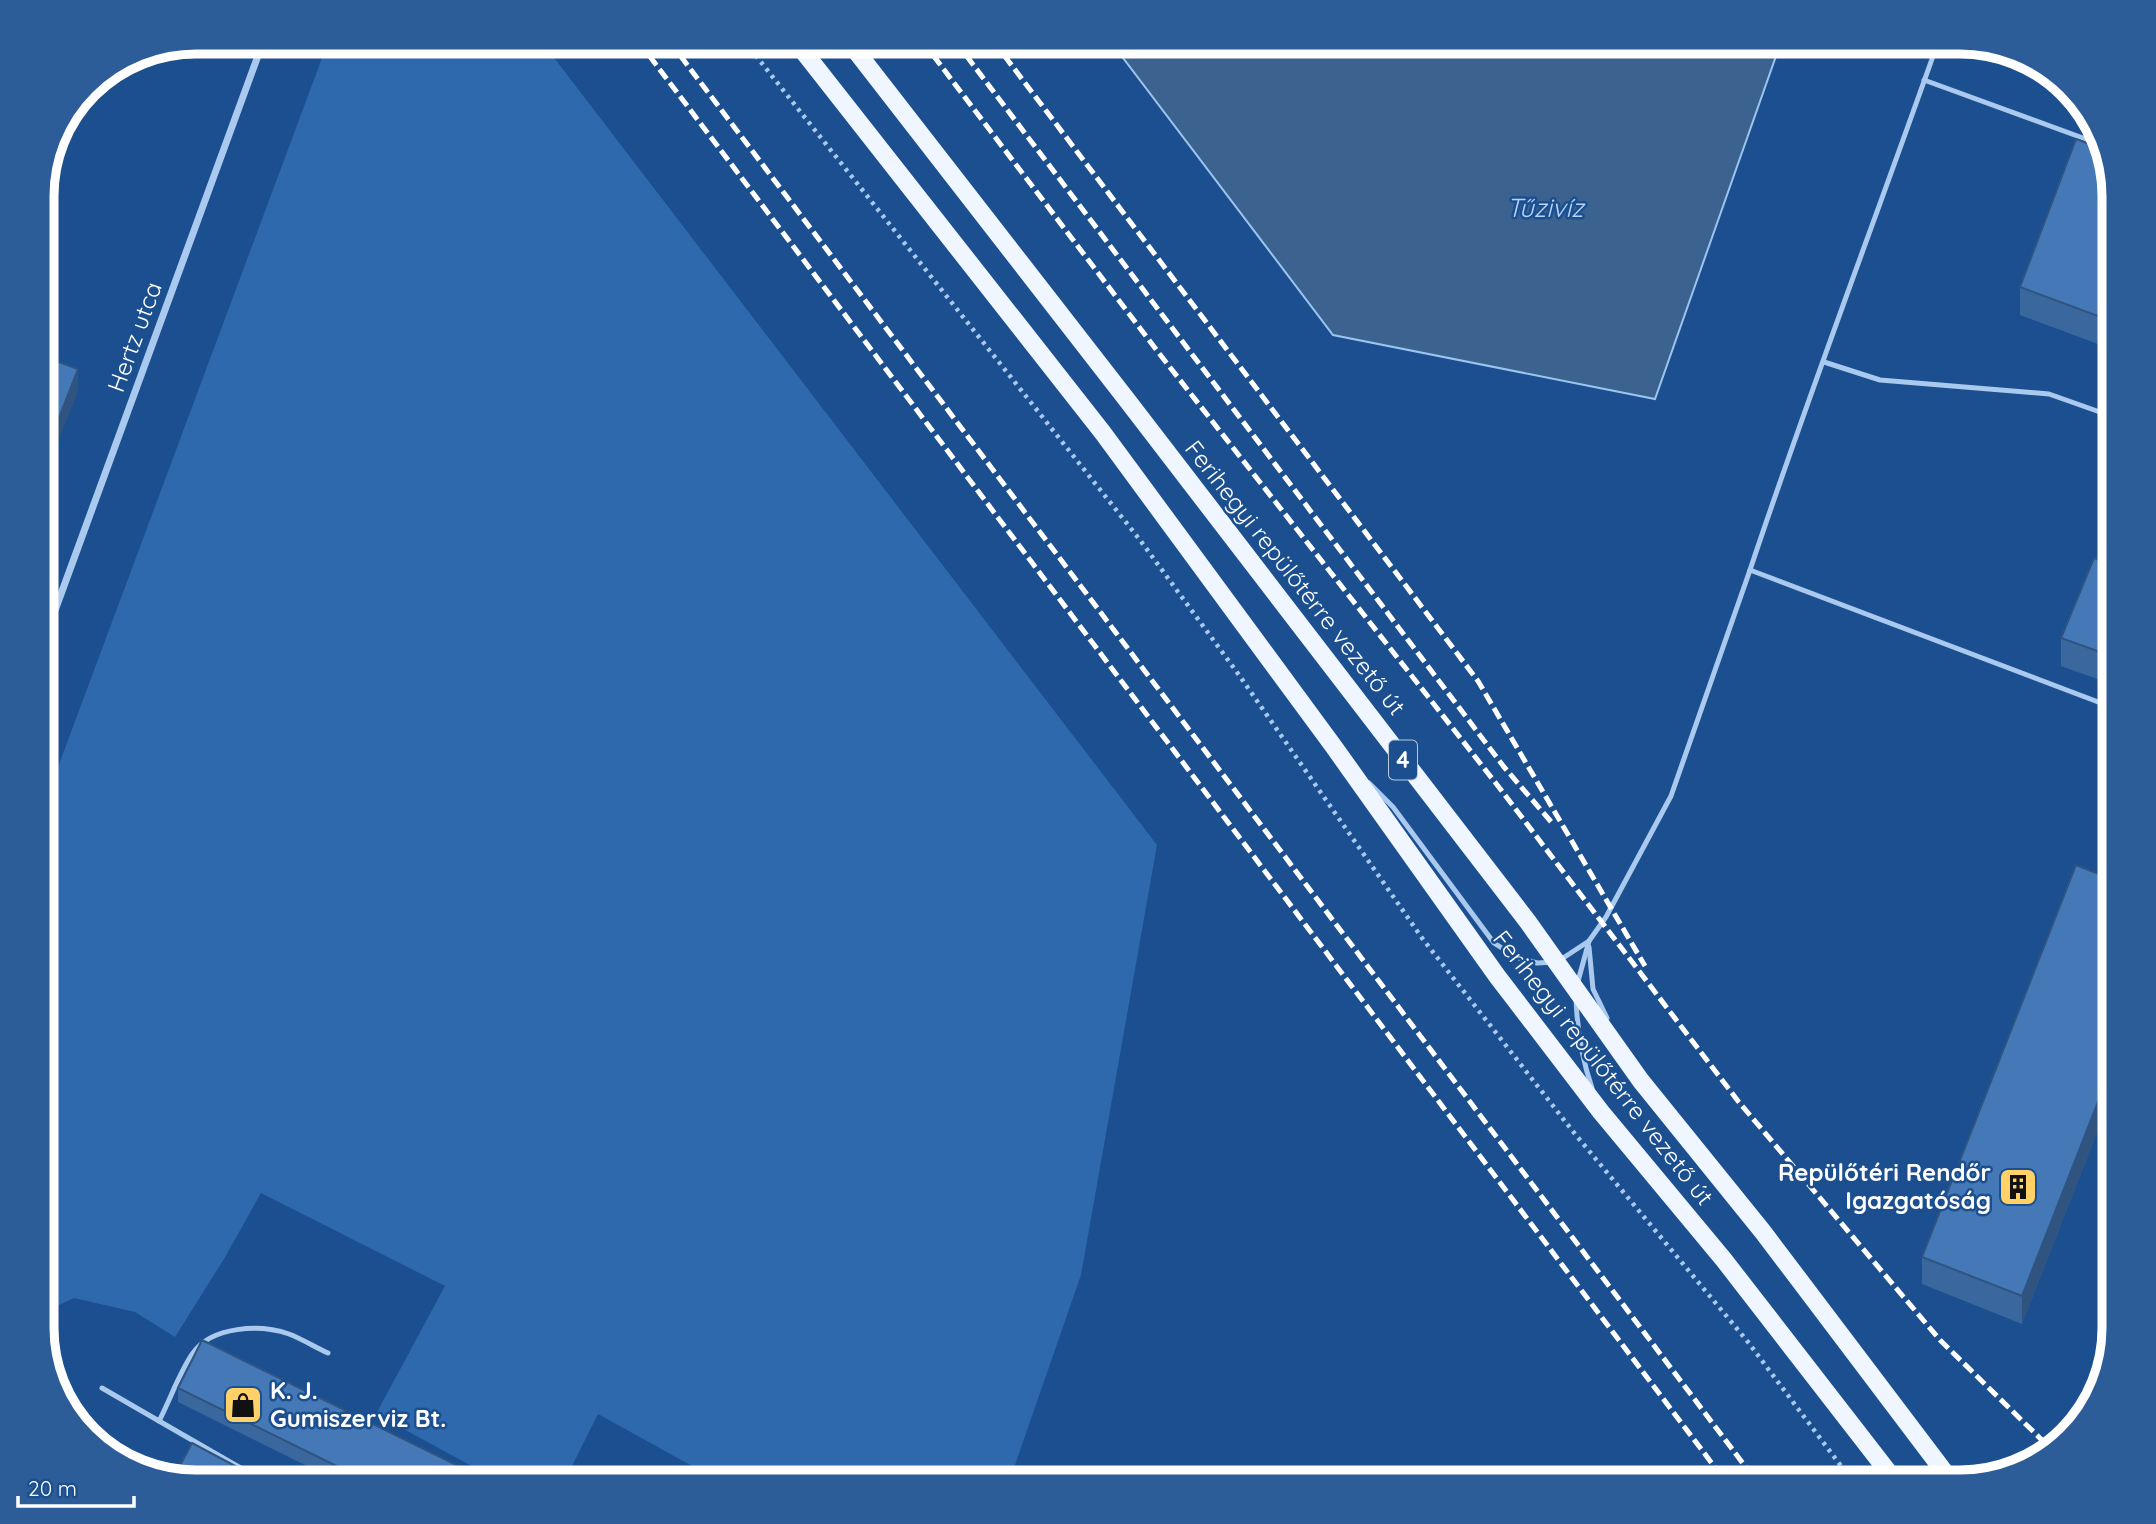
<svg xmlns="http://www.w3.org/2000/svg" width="2156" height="1524" font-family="Quicksand,sans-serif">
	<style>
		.green { fill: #2e69ad }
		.water { fill: #3c6290; stroke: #9cc4f0; stroke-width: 2 }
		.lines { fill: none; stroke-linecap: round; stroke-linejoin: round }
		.path { stroke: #a9c9ee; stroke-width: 4.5; stroke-dasharray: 3.5 5; stroke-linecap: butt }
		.service { stroke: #a9c9ee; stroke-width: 5 }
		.minor { stroke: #a9c9ee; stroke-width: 7 }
		.primary { stroke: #f0f6ff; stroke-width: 18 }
		.rail { stroke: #fff; stroke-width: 5; stroke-dasharray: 12 5; stroke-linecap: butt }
		.wall { fill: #3a679d }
		.shaded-wall { fill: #305480 }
		.building { fill: #4478b7; stroke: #305480; stroke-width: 2 }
		.labels { text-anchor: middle; stroke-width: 5; stroke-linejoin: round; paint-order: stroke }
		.shield { fill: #1b4f8f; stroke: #bbcadd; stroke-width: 2 }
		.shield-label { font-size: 23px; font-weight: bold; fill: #fff }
		.street-label { font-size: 24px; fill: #fff; stroke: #1b4f8f }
		.poi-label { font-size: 24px; font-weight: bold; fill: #fff; stroke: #1b4f8f; text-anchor: end }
		.water-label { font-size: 26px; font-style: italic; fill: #b5d3f5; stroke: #1b4f8f }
		.rim { fill: none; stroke: #fff; stroke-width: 9 }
	</style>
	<rect width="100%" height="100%" fill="#1b4f8f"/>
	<polygon class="green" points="328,42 542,42 1157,845 1081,1275 1009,1482 721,1482 598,1414 564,1482 501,1482 376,1414 445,1286 261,1193 224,1259 175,1337 135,1312 74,1298 42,1313 42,810"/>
	<polygon class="water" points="1111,42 1781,42 1655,399 1333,335"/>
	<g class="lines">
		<polyline class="path" points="745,42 1140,540 1239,675 1422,938 1575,1134 1748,1342 1853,1482"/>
		<g class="service">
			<polyline points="1924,80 2102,145"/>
			<polyline points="1824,362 1880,380 2049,394 2114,417"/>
			<path d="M1750,570C1809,393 1876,218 1938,42"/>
			<polyline points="1369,783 1393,807 1494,943 1516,957 1537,963 1557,962 1589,941 1606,917 1671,796 1750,570 2114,708"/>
			<polyline points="1589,947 1593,989 1607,1018"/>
			<polyline points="1577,985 1589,941"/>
			<path d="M1576,998C1577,1029 1582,1059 1592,1088"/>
			<polyline points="102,1388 159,1421"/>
			<path d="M255,1482L244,1470L159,1421C170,1400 180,1371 193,1353C212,1326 260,1324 289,1334C302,1339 315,1347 328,1353"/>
		</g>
		<polyline class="minor" points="42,646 263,42"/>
		<g class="primary">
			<polyline points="796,42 1103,433 1334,747 1497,976 1601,1112 1724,1260 1896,1482"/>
			<polyline points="849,42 1127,400 1528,922 1641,1081 1763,1232 1952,1482"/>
		</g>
		<g class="rail">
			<polyline points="639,42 1726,1482"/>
			<polyline points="670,42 1757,1482"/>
			<polyline points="923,42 1158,352 1498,786 1738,1101 1940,1340 2050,1448"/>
			<polyline points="956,42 1504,767 1553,824"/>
			<polyline points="994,42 1478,681 1645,966"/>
		</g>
	</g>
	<g class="wall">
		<polygon points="2114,195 2114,350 2020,315 2020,287"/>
		<polygon points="2114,566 2114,685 2061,666 2061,638"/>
		<polygon points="2114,880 2114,1089 2022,1324 1922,1284 1922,1257"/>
		<polygon points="178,1388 491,1482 339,1482 178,1402"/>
	</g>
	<g class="shaded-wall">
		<polygon points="78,369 78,391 42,483 42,461"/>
		<polygon points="2114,1061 2114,1089 2022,1324 2022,1296"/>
		<polygon points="239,1468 239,1482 231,1482"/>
	</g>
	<g class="building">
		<polygon points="2076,139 2103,149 2114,195 2114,322 2020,287"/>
		<polygon points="42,356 78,369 42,461"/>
		<polygon points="2094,558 2114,566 2114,657 2061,638"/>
		<polygon points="2076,865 2114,880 2114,1061 2022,1296 1922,1257"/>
		<polygon points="202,1340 491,1482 369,1482 178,1388"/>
		<polygon points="192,1443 239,1468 231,1482 195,1482 175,1475"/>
	</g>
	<defs>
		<symbol id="building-square" viewBox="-11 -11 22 22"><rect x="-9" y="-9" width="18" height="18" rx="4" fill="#ffd166" stroke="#1b4f8f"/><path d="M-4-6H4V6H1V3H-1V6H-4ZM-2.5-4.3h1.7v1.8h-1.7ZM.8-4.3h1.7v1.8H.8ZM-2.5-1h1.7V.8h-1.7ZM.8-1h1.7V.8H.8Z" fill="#111"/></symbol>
		<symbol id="shop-square" viewBox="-11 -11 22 22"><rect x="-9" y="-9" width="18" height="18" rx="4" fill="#ffd166" stroke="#1b4f8f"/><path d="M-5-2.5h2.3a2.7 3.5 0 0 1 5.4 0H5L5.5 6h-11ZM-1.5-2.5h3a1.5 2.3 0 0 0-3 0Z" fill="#111"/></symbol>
	</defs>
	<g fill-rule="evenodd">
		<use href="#building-square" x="1996" y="1165" width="44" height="44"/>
		<use href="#shop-square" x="221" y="1383" width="44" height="44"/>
	</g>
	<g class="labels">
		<rect class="shield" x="1389" y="740.5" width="28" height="39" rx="5"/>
		<g class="shield-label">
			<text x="1403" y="768">4</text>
		</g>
		<g class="street-label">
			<text transform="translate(135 337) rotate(-70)" y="8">Hertz utca</text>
			<text transform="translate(1295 578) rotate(52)" y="8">Ferihegyi repülőtérre vezető út</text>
			<text transform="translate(1603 1068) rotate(52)" y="8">Ferihegyi repülőtérre vezető út</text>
		</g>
		<g class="poi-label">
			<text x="1991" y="1181">Repülőtéri Rendőr<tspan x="1991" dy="28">Igazgatóság</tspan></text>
			<text x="270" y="1399" text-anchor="start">K. J.<tspan x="270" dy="28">Gumiszerviz Bt.</tspan></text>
		</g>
		<g class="water-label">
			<text x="1545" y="217">Tűzivíz</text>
		</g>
	</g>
	<path d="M0 0H2156V1524H0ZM196 54H1960A142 142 0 0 1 2102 196V1328A142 142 0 0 1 1960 1470H196A142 142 0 0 1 54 1328V196A142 142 0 0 1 196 54Z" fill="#2d5d98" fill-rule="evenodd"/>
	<path class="rim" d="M196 54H1960A142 142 0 0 1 2102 196V1328A142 142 0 0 1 1960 1470H196A142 142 0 0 1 54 1328V196A142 142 0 0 1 196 54Z"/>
	<path d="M18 1496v10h116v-10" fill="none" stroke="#ffffff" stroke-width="3.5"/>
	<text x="28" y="1496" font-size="21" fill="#ffffff" stroke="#1b4f8f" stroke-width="5" paint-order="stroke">20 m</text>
</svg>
